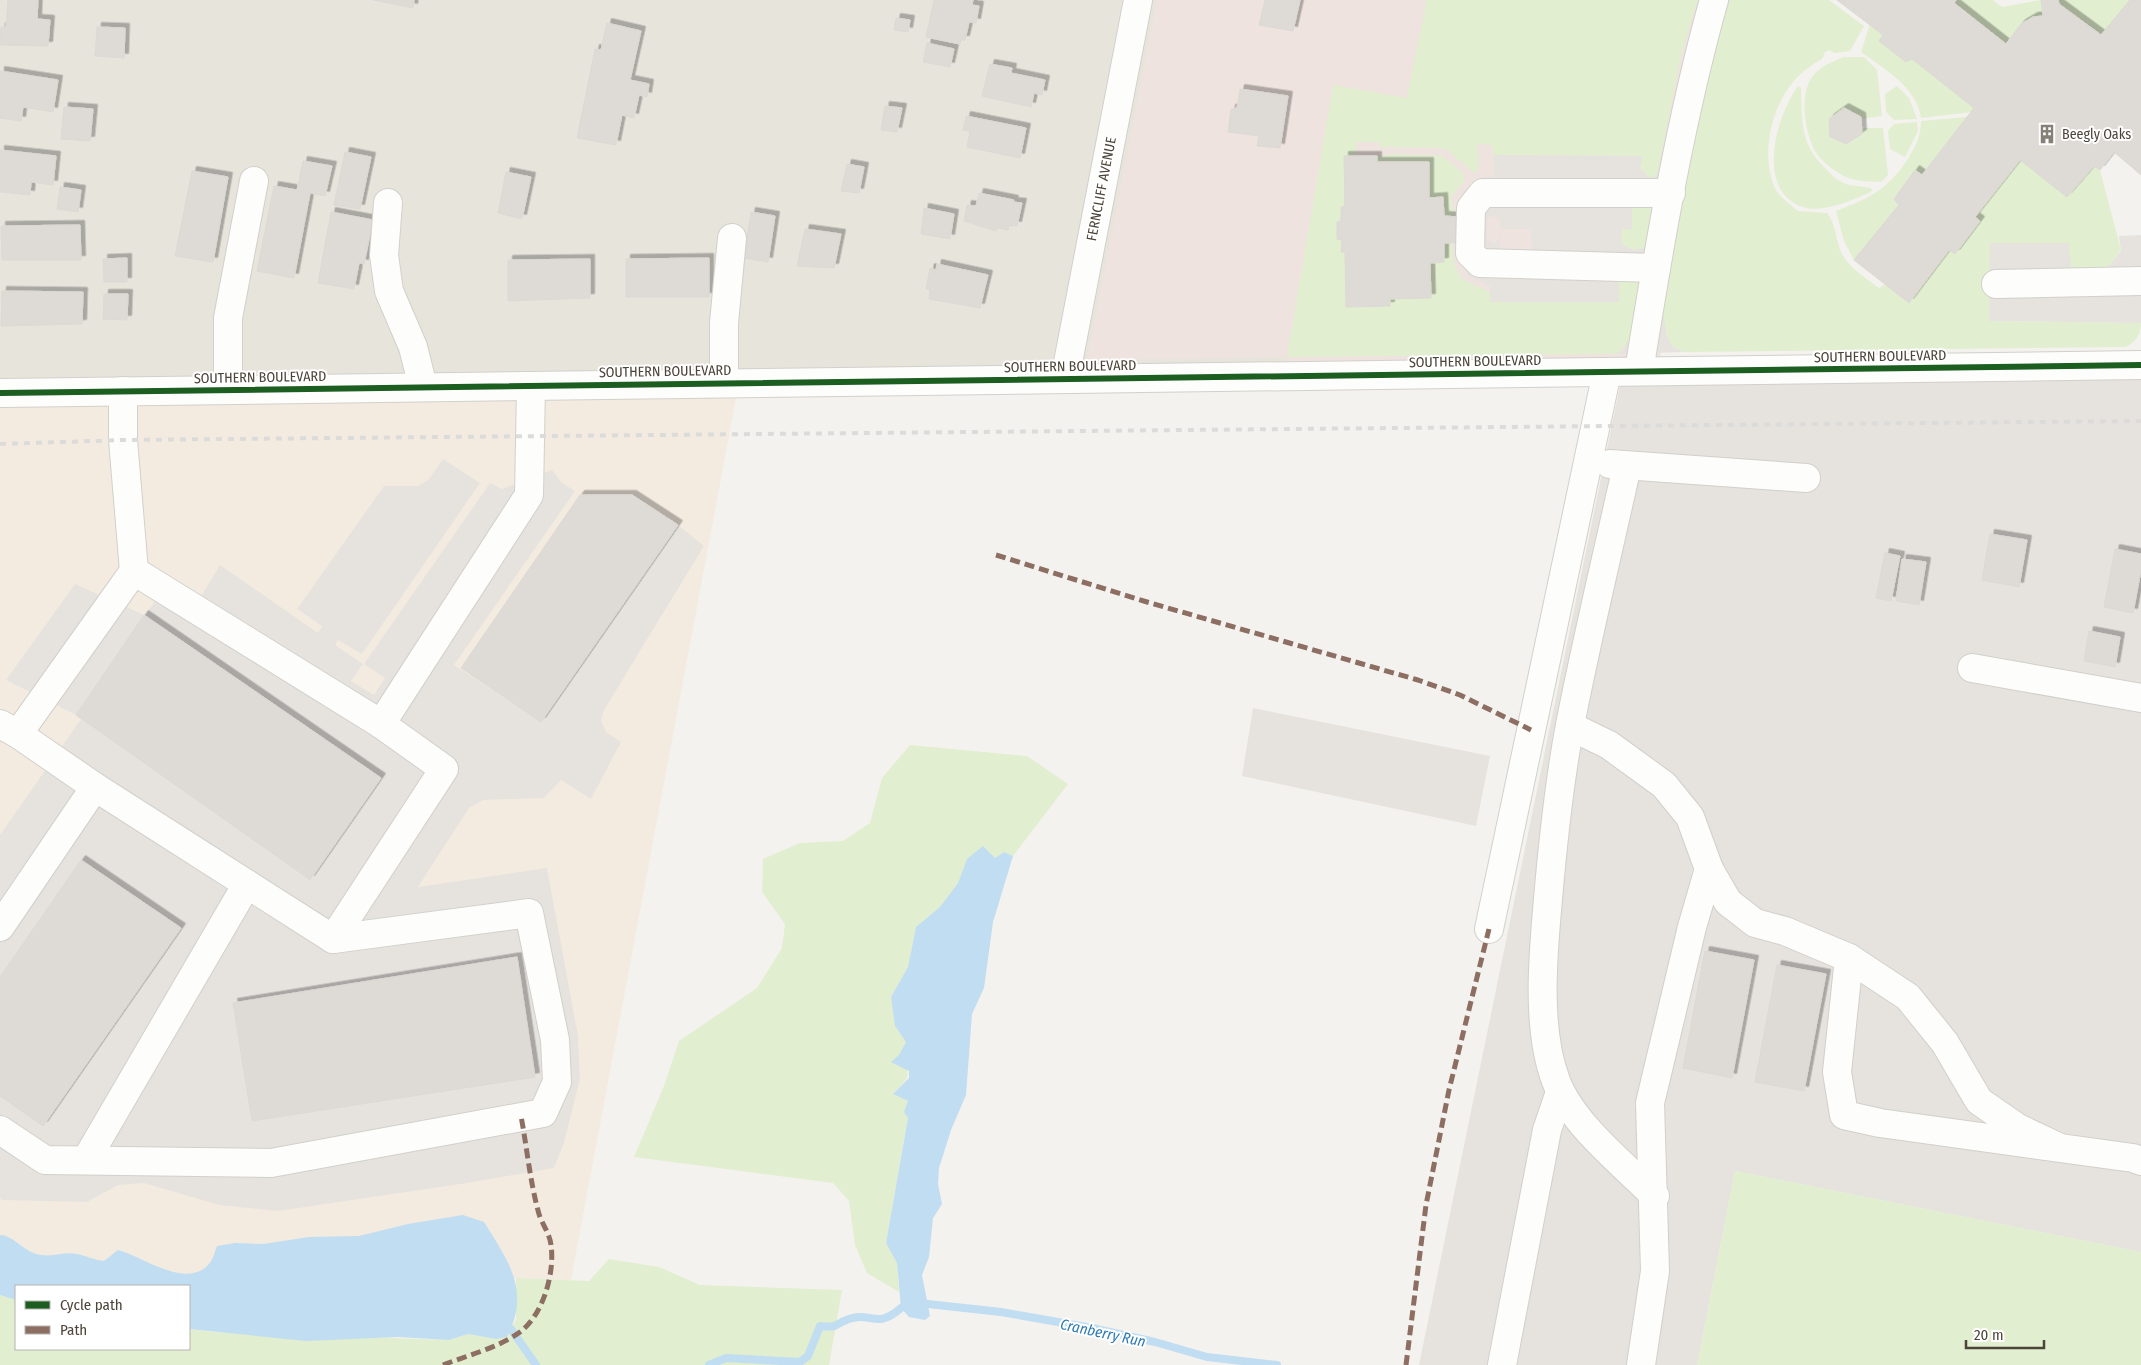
<svg xmlns="http://www.w3.org/2000/svg" width="2141" height="1365" font-family="'Fira Sans Condensed',sans-serif">
	<style>
		.residential { fill: #e7e4dc }
		.commercial { fill: #f3ebdf }
		.industrial { fill: #e6e2de }
		.medical { fill: #eee3df }
		.green { fill: #e1eecf }
		.parking { fill: #e6e3df; fill-rule: evenodd }
		.water { fill: #c0ddf1 }
		.lines { fill: none; stroke-linecap: round; stroke-linejoin: round }
		.stream { stroke: #c0ddf1; stroke-width: 8 }
		.building { fill: #dedbd6; stroke: #dcd9d4; filter: url(#shadow) }
		.minor-casing { stroke: #d2d0cb; stroke-width: 30 }
		.minor { stroke: #fdfdfc; stroke-width: 28 }
		.rail { stroke: #dbdbda; stroke-width: 4; stroke-dasharray: 6 6; stroke-linecap: butt }
		.quiet { stroke: #8d6e63; stroke-width: 5; stroke-dasharray: 10 5; stroke-linecap: butt }
		.cycleway-casing { stroke: #fff; stroke-width: 9 }
		.cycleway { stroke: #1b5e20; stroke-width: 6 }
		.labels { text-anchor: middle; stroke-width: 4; stroke-linejoin: round; paint-order: stroke }
		.poi-label { font-size: 14px; fill: #4b4439; stroke: #fff; text-anchor: start }
		.street-label { font-size: 14px; fill: #4b4439; stroke: #fff }
		.water-label { font-size: 15px; font-style: italic; fill: #2e7ab2; stroke: #fff }
	</style>
	<defs>
		<filter id="shadow"><feDropShadow dx="4.5" dy="-4.5" stdDeviation="0" flood-color="#0004"/></filter>
	</defs>
	<rect width="100%" height="100%" fill="#f4f2ee"/>
	<polygon class="residential" points="0,0 1427,0 1284,377 0,393"/>
	<polygon class="commercial" points="739,383 571,1280 516,1278 189,1286 0,1272 0,393"/>
	<polygon class="industrial" points="2141,365 2141,1252 1735,1171 1697,1365 1419,1365 1623,371"/>
	<polygon class="medical" points="1157,0 1733,0 1657,371 1284,377 1287,357 1087,360"/>
	<g class="green">
		<path d="M1427,0H1698L1682,51L1657,175L1649,178L1640,168L1642,156L1493,155L1492,145L1477,144L1479,169L1474,173L1448,151L1441,148L1379,147V142H1356L1355,156L1344,157L1345,206L1341,207V252H1345L1346,307L1389,306L1390,299L1431,298L1430,263L1444,262V243H1452L1454,264L1462,279L1490,292V302H1619V281L1623,276L1637,277L1642,284C1637,305 1637,344 1615,354L1287,357L1333,85L1407,98Z"/>
		<path d="M1730,0H1829L1864,26L1850,51L1835,53L1829,50L1824,53L1823,58C1812,65 1801,72 1793,82C1771,108 1761,154 1774,186C1778,196 1790,204 1798,211L1827,213C1835,223 1836,237 1840,250C1847,267 1865,277 1879,288L1885,284L1909,302L1949,250L1955,254L1979,222L1975,217L2020,160L2094,166L2100,170L2121,250L2107,269L2070,268L2069,243L1990,321L2141,323C2141,335 2136,341 2126,347L1684,352L1673,347L1667,336L1663,314L1693,144L1716,40Z"/>
		<path d="M1956,0H1993L2002,7L2041,0L2043,16C2024,19 2017,30 2006,44L1954,3Z"/>
		<polygon points="2058,0 2130,0 2101,35 2059,4"/>
		<path d="M1870,24L1883,35L1880,41L1906,62L1912,59L1974,108L1971,112L1921,118C1917,87 1884,69 1861,52Z"/>
		<path d="M1844,57H1864L1877,70L1882,116L1861,119L1860,117L1844,109L1829,119L1830,137L1845,144L1861,134V128H1883L1888,175L1881,182C1869,181 1855,182 1844,176C1834,171 1820,160 1815,151C1805,132 1799,95 1812,77C1820,66 1832,62 1844,57Z"/>
		<path d="M1798,86L1801,88C1802,123 1800,145 1827,170C1832,176 1838,181 1846,184C1854,187 1864,185 1872,189L1871,192C1852,200 1822,215 1800,206C1755,187 1777,115 1798,86Z"/>
		<polygon points="1897,86 1909,98 1917,119 1894,120 1886,112 1885,94"/>
		<path d="M1967,117L1922,175L1915,170L1894,199L1899,205L1854,260L1844,241L1836,211C1870,198 1889,189 1909,157C1916,146 1921,135 1921,121Z"/>
		<polygon points="1917,122 1918,131 1905,157 1890,149 1888,131 1894,124"/>
		<polygon points="1402,154 1443,156 1464,174 1464,181 1451,197 1455,217 1444,216 1443,198 1429,198 1429,162 1377,162 1377,156"/>
		<path d="M1636,205L1649,206L1654,211L1649,245C1639,251 1629,251 1621,243L1622,229L1632,228V209Z"/>
		<path d="M910,745L1027,756L1068,784L1013,856L1004,852L995,858L967,859L958,883L940,907L916,927L908,967L891,997L895,1026L906,1042L899,1055C913,1076 910,1076 893,1094L908,1101V1117L886,1243L897,1263L899,1292L867,1273L855,1245L849,1201L833,1183L634,1157L664,1086L679,1041L757,988L782,948L785,924L762,892L763,859L800,843L843,841L870,823L882,778Z"/>
		<polygon points="1735,1171 2141,1252 2141,1365 1697,1365"/>
		<polygon points="609,1259 659,1267 700,1285 842,1290 829,1365 0,1365 0,1295 16,1300 16,1349 189,1349 189,1329 214,1332 449,1340 468,1334 496,1339 507,1337 516,1319 516,1278 589,1281"/>
	</g>
	<g class="parking">
		<path d="M1703,0H1730L1716,40L1693,144L1663,314L1667,336L1673,347L1684,352L1615,354L1622,351L1631,336L1642,284L1637,277L1623,276L1619,281V302H1490V286L1468,275L1460,260L1458,243L1459,201L1463,191L1480,178L1494,177L1493,155L1643,156L1640,168L1646,176L1652,178L1660,174L1657,196L1685,52ZM1636,205L1649,206L1654,212L1649,245L1639,250H1633L1621,244L1622,229H1632V209ZM1492,216L1500,220L1499,239L1495,243L1487,240V219ZM1500,229H1531L1532,252L1500,251Z"/>
		<polygon points="2141,235 2141,323 1989,321 1990,243 2069,243 2071,268 2106,269 2121,251 2119,236"/>
		<path d="M443,459L480,483L362,654L338,640L335,645L363,664L351,681L374,695L385,678L364,664L490,483L502,489L552,470L562,483L575,491L454,665L541,722L678,525L704,546L604,710L601,721L606,732L621,742L591,799L561,780L544,798L483,800L469,808L418,887L547,868L578,1036L580,1078L564,1143L554,1168L467,1183L278,1211L219,1205L144,1183L118,1185L87,1202L2,1200L0,1198V1096L43,1126L181,928L81,860L0,977V835L81,719L309,880L380,778L144,616L76,715L6,680L75,584L144,615L165,590L194,608L220,565L318,633L322,626L297,609L384,486H418L429,479ZM517,957L534,1077L252,1121L234,1003Z"/>
		<polygon points="1253,708 1490,756 1476,826 1242,776"/>
	</g>
	<g class="water">
		<polygon points="983,846 995,858 1004,852 1013,856 993,922 984,988 972,1014 966,1095 951,1130 939,1168 938,1184 942,1204 933,1218 929,1257 922,1275 930,1316 925,1320 909,1317 901,1308 897,1263 886,1243 908,1118 904,1112 908,1101 893,1094 909,1078 909,1071 891,1062 899,1055 906,1042 895,1026 891,997 908,967 916,927 940,907 958,883 967,859"/>
		<path d="M463,1215L484,1222C508,1261 531,1290 507,1337L496,1339L468,1334L449,1340L398,1337L306,1341L189,1329V1286H16V1300L0,1295V1235C11,1235 21,1247 31,1252C50,1260 62,1251 77,1254C87,1256 94,1260 104,1261L118,1250C142,1256 186,1290 209,1264C213,1260 215,1251 217,1246L235,1243L263,1244L309,1237L359,1236L408,1224Z"/>
	</g>
	<g class="lines">
		<g class="stream">
			<polyline points="928,1304 1001,1312 1092,1328 1155,1342 1207,1357 1277,1365"/>
			<polyline points="511,1329 536,1365"/>
			<path d="M709,1365L726,1358L800,1362L808,1356L820,1326C840,1328 832,1325 849,1319C871,1311 876,1330 901,1308"/>
		</g>
	</g>
	<g class="building">
		<polygon points="8,0 38,0 37,19 50,20 48,46 0,45 1,27 6,27"/>
		<polygon points="373,0 414,0 413,8"/>
		<polygon points="934,0 973,0 972,5 979,6 976,23 969,22 965,40 961,40 960,44 926,37"/>
		<polygon points="1265,0 1300,0 1293,31 1259,25"/>
		<polygon points="1837,0 1956,0 1954,3 2006,44 2021,24 2033,17 2043,16 2041,0 2058,0 2059,4 2101,35 2130,0 2141,0 2141,175 2114,152 2100,170 2094,166 2067,197 2020,160 1975,217 1980,221 1955,254 1949,250 1909,303 1854,260 1899,205 1894,199 1915,170 1922,175 1974,108 1912,59 1906,62 1879,41 1883,35"/>
		<polygon points="896,18 910,20 908,32 894,30"/>
		<polygon points="607,23 641,31 630,80 649,84 647,97 639,95 634,118 622,115 616,145 577,138 595,49 601,50"/>
		<polygon points="97,27 125,28 124,58 95,56"/>
		<polygon points="927,43 954,49 950,67 923,62"/>
		<polygon points="990,64 1012,68 1011,73 1045,80 1042,95 1034,93 1031,107 982,96"/>
		<polygon points="0,71 58,80 53,112 23,107 21,121 0,118"/>
		<polygon points="1240,89 1288,96 1280,148 1257,146 1259,136 1228,132 1231,109 1237,108"/>
		<polygon points="885,106 902,108 897,132 881,130"/>
		<polygon points="64,107 93,109 90,141 61,139"/>
		<polygon points="1844,108 1861,117 1862,134 1846,144 1830,137 1829,119"/>
		<polygon points="966,116 1026,128 1020,158 967,147 970,131 963,130"/>
		<polygon points="0,150 56,156 53,185 31,182 30,195 0,192"/>
		<polygon points="345,152 371,157 360,209 334,205"/>
		<polygon points="1344,156 1377,156 1377,162 1429,162 1429,198 1443,197 1444,216 1459,217 1458,243 1444,243 1444,262 1430,263 1431,298 1390,299 1390,306 1346,307 1345,252 1341,252 1342,240 1337,239 1337,222 1341,221 1341,207 1345,206"/>
		<polygon points="303,161 332,166 325,196 310,193 294,278 257,271 274,186 297,190"/>
		<polygon points="847,164 864,167 859,193 841,191"/>
		<polygon points="192,171 228,177 213,262 175,256"/>
		<polygon points="506,172 531,177 522,219 498,213"/>
		<polygon points="60,187 81,190 78,212 57,209"/>
		<polygon points="979,193 1014,200 1013,202 1022,203 1017,226 1009,225 1008,230 997,228 996,231 964,221 967,205 976,206"/>
		<polygon points="924,208 954,214 950,239 921,234"/>
		<polygon points="331,212 373,220 364,264 359,263 354,289 318,283"/>
		<polygon points="751,212 775,216 768,262 744,258"/>
		<polygon points="80,225 81,260 2,260 1,226"/>
		<polygon points="805,229 841,234 834,268 797,266"/>
		<polygon points="127,258 127,282 104,282 103,259"/>
		<polygon points="709,258 709,297 626,297 626,259"/>
		<polygon points="590,259 590,298 508,301 508,260"/>
		<polygon points="937,264 988,275 980,308 929,299 930,289 926,289 930,268 936,270"/>
		<polygon points="2,291 83,292 82,324 1,326"/>
		<polygon points="104,294 128,294 127,320 103,319"/>
		<polygon points="580,495 632,495 678,525 541,722 461,668"/>
		<polygon points="1990,534 2027,540 2019,587 1982,580"/>
		<polygon points="2115,549 2141,554 2141,570 2133,613 2104,607"/>
		<polygon points="1885,553 1900,556 1891,601 1876,598"/>
		<polygon points="1902,559 1926,562 1919,605 1896,601"/>
		<polygon points="144,615 381,778 310,880 76,715"/>
		<polygon points="2089,631 2120,637 2115,667 2084,661"/>
		<polygon points="81,860 181,928 43,1126 0,1096 0,977"/>
		<polygon points="1705,951 1754,960 1732,1078 1683,1068"/>
		<polygon points="517,957 535,1077 252,1121 233,1003"/>
		<polygon points="1777,965 1826,974 1804,1091 1755,1082"/>
	</g>
	<g class="lines">
		<defs>
			<g id="minor">
				<polyline points="388,203 384,255 389,291 413,347 423,387"/>
				<polyline points="1656,268 1480,263 1470,253 1471,208 1483,193 1671,193"/>
				<polyline points="1996,284 2141,281"/>
				<path d="M1639,371C1659,247 1680,121 1714,0"/>
				<polyline points="1065,378 1138,0"/>
				<polyline points="724,383 724,323 732,238"/>
				<polyline points="228,390 228,318 254,181"/>
				<polyline points="123,391 123,440 134,571 381,724 529,495 531,386"/>
				<polyline points="0,393 2141,365"/>
				<polyline points="1610,464 1806,478"/>
				<path d="M1627,466C1608,552 1587,638 1570,725C1559,783 1553,841 1548,899C1543,954 1536,1029 1556,1081C1572,1124 1622,1163 1655,1196"/>
				<polyline points="1972,668 2141,698"/>
				<polyline points="0,724 18,734 134,571"/>
				<polyline points="1570,726 1609,745 1664,785 1690,817 1709,869 1728,902 1755,923 1785,931 1849,958 1908,997 1945,1043 1979,1101 2018,1128 2058,1147"/>
				<polyline points="0,927 95,787 18,734"/>
				<polyline points="1489,929 1607,372"/>
				<polyline points="333,939 444,769 381,724"/>
				<polyline points="1849,958 1837,1072 1844,1115 1880,1123 2133,1158 2141,1161"/>
				<polyline points="0,1130 45,1160 271,1163 543,1113 557,1082 555,1040 529,913 333,939 95,787"/>
				<polyline points="86,1160 247,884"/>
				<polyline points="1502,1365 1547,1130 1560,1092"/>
				<polyline points="1641,1365 1655,1271 1650,1103 1692,927 1709,869"/>
			</g>
		</defs>
		<use href="#minor" class="minor-casing"/>
		<use href="#minor" class="minor"/>
		<polyline class="rail" points="0,444 123,440 2141,421"/>
		<g class="quiet">
			<polyline points="996,555 1147,602 1418,680 1460,695 1531,730"/>
			<path d="M443,1365C468,1355 498,1348 520,1332C543,1315 555,1273 551,1245C550,1234 542,1224 539,1214C530,1182 527,1148 521,1116"/>
			<polyline points="1406,1365 1426,1205 1449,1090 1489,929"/>
		</g>
		<defs>
			<polyline id="cycleway" points="0,393 2141,365"/>
		</defs>
		<use href="#cycleway" class="cycleway-casing"/>
		<use href="#cycleway" class="cycleway"/>
	</g>
	<defs>
		<symbol id="building-bare" viewBox="-9 -9 18 18"><path d="M-4-6H4V6H1V3H-1V6H-4ZM-2.5-4.3h1.7v1.8h-1.7ZM.8-4.3h1.7v1.8H.8ZM-2.5-1h1.7V.8h-1.7ZM.8-1h1.7V.8H.8Z" fill="#868178" stroke="#fff" stroke-width="2.5" paint-order="stroke"/></symbol>
	</defs>
	<g fill-rule="evenodd">
		<use href="#building-bare" x="2033" y="120" width="28" height="28"/>
	</g>
	<g class="labels">
		<g class="poi-label">
			<text x="2062" y="139">Beegly Oaks</text>
		</g>
		<g class="street-label">
			<text transform="translate(1101 189) rotate(-79)" y="5">FERNCLIFF AVENUE</text>
			<text transform="translate(1880 356) rotate(-1)" y="5">SOUTHERN BOULEVARD</text>
			<text transform="translate(1475 361) rotate(-1)" y="5">SOUTHERN BOULEVARD</text>
			<text transform="translate(1070 366) rotate(-1)" y="5">SOUTHERN BOULEVARD</text>
			<text transform="translate(665 371) rotate(-1)" y="5">SOUTHERN BOULEVARD</text>
			<text transform="translate(260 377) rotate(-1)" y="5">SOUTHERN BOULEVARD</text>
		</g>
		<g class="water-label">
			<text transform="translate(1103 1333) rotate(12)" y="5">Cranberry Run</text>
		</g>
	</g>
	<rect x="15" y="1285" width="175" height="65" fill="#ffffff" stroke="#b7b4b0"/>
	<rect x="25" y="1301" width="25" height="8" fill="#1b5e20" stroke="#b7b4b0"/>
	<text x="60" y="1310" font-size="15" fill="#4b4439">Cycle path</text>
	<rect x="25" y="1326" width="25" height="8" fill="#8d6e63" stroke="#b7b4b0"/>
	<text x="60" y="1335" font-size="15" fill="#4b4439">Path</text>
	<path d="M1966 1340v8h78v-8" fill="none" stroke="#4b4439" stroke-width="2.5"/>
	<text x="1974" y="1340" font-size="15" fill="#4b4439" stroke="#ffffff" stroke-width="4" paint-order="stroke">20 m</text>
</svg>
